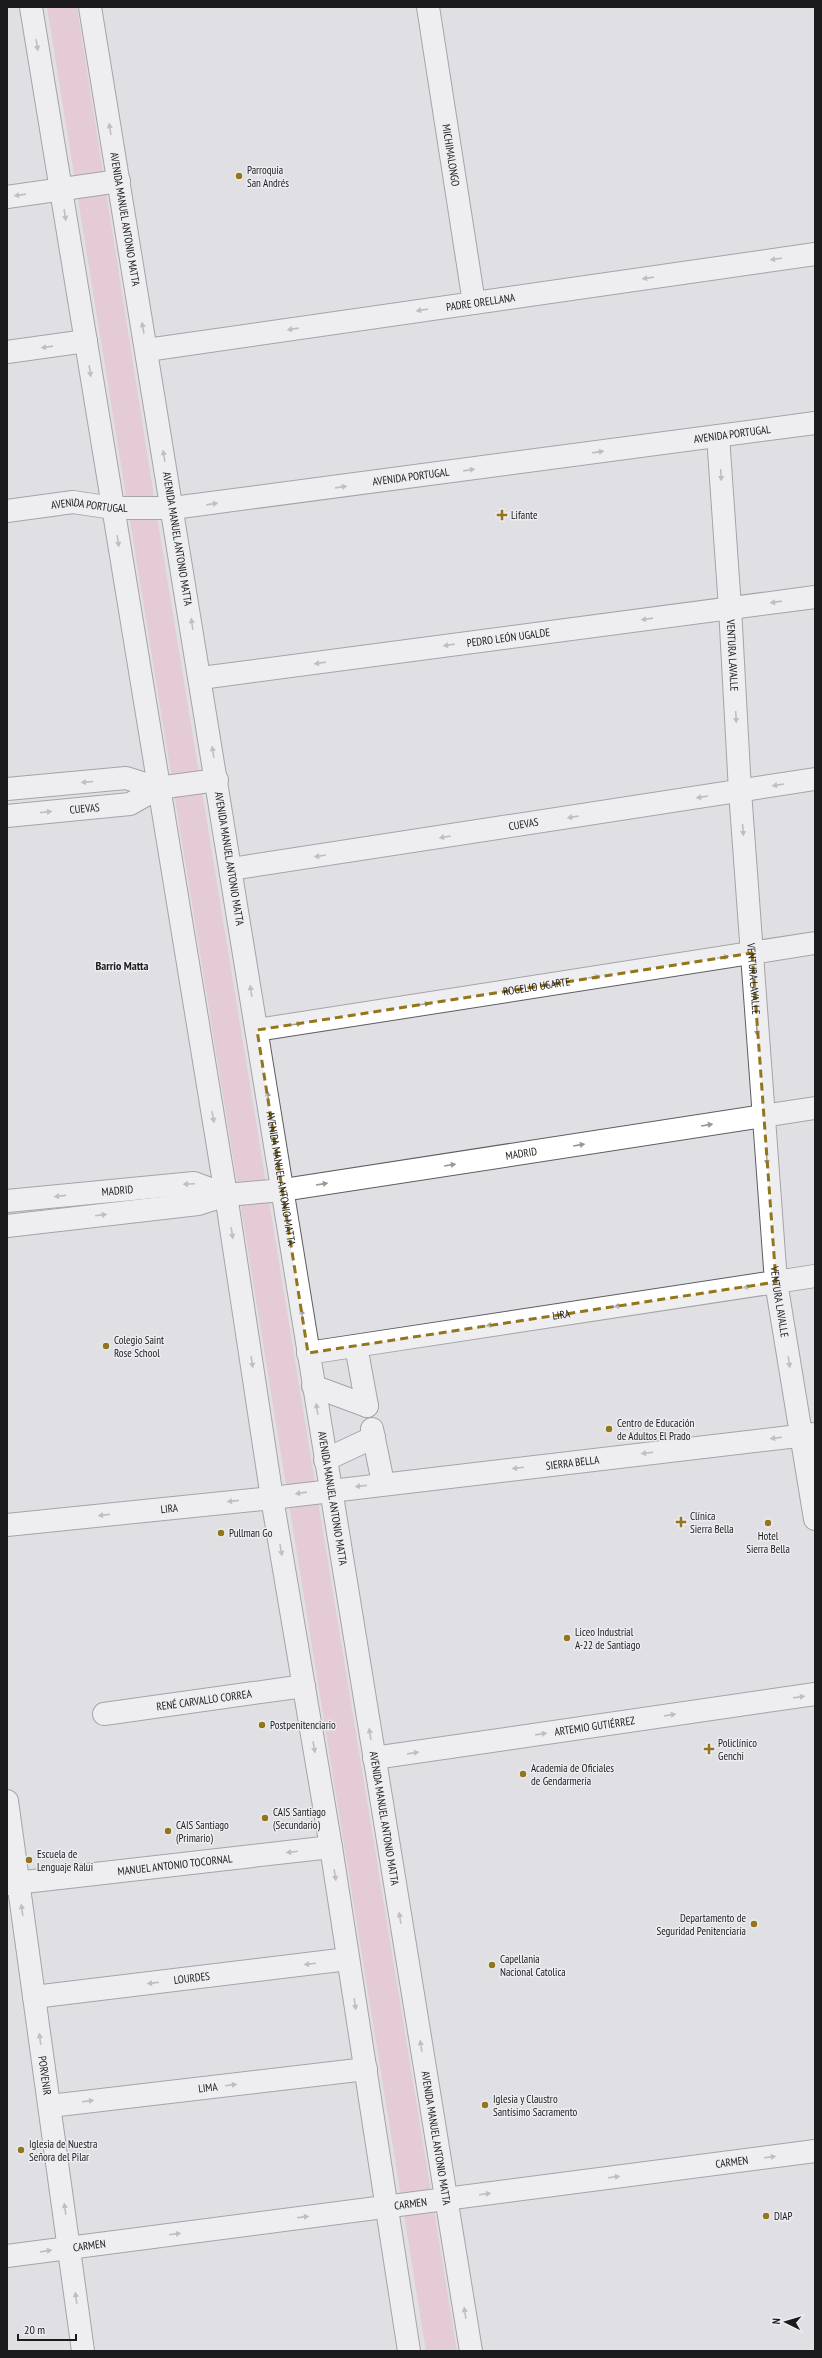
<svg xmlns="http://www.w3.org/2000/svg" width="822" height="2358" font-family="'PT Sans Narrow',sans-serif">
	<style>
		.green { fill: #e8b4c5 }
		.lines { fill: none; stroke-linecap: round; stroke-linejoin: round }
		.minor-casing { stroke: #5d5d60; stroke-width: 24 }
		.major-casing { stroke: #5d5d60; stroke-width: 24 }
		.minor { stroke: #fff; stroke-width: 22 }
		.major { stroke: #fff; stroke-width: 22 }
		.oneway { fill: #989899 }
		.marked { fill: none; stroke: #93751c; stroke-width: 3; stroke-dasharray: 8 5; stroke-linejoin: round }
		.poi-dot { fill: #93751c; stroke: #edecf1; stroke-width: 1.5 }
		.labels { text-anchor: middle; stroke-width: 3; stroke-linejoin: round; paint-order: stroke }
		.street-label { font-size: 11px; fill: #1b1a1c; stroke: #edecf1 }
		.poi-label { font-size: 11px; fill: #1b1a1c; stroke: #edecf1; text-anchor: start }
		.neighbourhood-label { font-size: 12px; font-weight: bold; fill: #1b1a1c; stroke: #edecf1 }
	</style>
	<rect width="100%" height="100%" fill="#e0dfe3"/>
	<polygon class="green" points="47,7 77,7 160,535 457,2351 426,2351"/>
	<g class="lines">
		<defs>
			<g id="minor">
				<path id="s1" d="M428,7L474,303"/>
				<polyline points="7,197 119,181"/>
				<path id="s2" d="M147,350L815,254"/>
				<polyline points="7,352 86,341"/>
				<path id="s3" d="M718,436L730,608L740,791L776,1282L815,1519"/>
				<path id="s4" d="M173,508L815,423"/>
				<path id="s5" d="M201,678L815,597"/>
				<polyline points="7,789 126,778 158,788 217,780"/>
				<path id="s6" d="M7,816L130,804L158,788"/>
				<path id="s7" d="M231,869L815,779"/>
				<path id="s8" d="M257,1030L815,943"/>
				<path id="s9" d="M7,1201L194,1183L226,1195"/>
				<path id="s10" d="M7,1226L198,1204L226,1195L283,1190L815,1108"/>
				<polyline points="356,1346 367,1406"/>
				<path id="s11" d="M308,1353L815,1276"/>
				<polyline points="313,1386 367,1406"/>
				<polyline points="372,1429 383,1483"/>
				<polyline points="325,1460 374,1437"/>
				<path id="s12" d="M104,1714L304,1686"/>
				<path id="s13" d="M374,1758L815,1694"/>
				<path id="s14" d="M7,1801L83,2351"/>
				<path id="s15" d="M7,1884L331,1847"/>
				<path id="s16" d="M34,1997L348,1959"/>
				<path id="s17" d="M50,2106L366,2069"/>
			</g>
			<g id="major">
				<polyline points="31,7 226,1195 272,1498 331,1847 409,2351"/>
				<path id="s18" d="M90,7C220,788 343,1570 471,2351"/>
				<path id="s19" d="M7,511L73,502L113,508H173"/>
				<path id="s20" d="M7,1525L272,1498L815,1434"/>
				<path id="s21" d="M7,2256L815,2151"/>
			</g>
		</defs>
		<use href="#minor" class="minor-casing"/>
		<use href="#major" class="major-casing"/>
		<use href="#minor" class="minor"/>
		<use href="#major" class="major"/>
	</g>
	<defs><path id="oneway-solid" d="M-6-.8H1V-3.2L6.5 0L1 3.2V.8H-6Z"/></defs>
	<g class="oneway">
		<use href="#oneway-solid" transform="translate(37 45) rotate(81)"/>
		<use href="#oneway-solid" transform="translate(110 129) rotate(-99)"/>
		<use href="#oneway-solid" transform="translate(20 195) rotate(172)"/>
		<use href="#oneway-solid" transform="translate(65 215) rotate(81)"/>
		<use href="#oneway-solid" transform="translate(776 259) rotate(172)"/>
		<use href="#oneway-solid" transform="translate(648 278) rotate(172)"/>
		<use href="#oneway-solid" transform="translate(422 310) rotate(172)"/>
		<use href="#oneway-solid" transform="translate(143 328) rotate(-99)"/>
		<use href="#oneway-solid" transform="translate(293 329) rotate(172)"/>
		<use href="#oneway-solid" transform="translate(47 347) rotate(172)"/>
		<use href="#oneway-solid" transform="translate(90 371) rotate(81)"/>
		<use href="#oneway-solid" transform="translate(598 452) rotate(-8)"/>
		<use href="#oneway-solid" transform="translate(164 456) rotate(-99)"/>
		<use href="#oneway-solid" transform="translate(469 470) rotate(-8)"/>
		<use href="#oneway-solid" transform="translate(721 475) rotate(86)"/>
		<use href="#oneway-solid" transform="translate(341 487) rotate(-8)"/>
		<use href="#oneway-solid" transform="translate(212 504) rotate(-8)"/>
		<use href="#oneway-solid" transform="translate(118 541) rotate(81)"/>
		<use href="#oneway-solid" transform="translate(776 602) rotate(172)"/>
		<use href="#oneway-solid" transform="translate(647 619) rotate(172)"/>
		<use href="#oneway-solid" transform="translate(192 624) rotate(-99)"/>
		<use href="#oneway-solid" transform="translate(449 645) rotate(172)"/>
		<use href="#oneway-solid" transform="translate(320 663) rotate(172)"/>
		<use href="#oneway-solid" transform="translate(736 717) rotate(87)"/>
		<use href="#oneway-solid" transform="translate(213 752) rotate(-99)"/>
		<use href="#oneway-solid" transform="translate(87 782) rotate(175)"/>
		<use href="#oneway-solid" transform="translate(778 785) rotate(171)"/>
		<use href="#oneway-solid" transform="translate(702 797) rotate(171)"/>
		<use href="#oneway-solid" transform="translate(46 812) rotate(-6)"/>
		<use href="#oneway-solid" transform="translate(573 817) rotate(171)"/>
		<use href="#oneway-solid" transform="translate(743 830) rotate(86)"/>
		<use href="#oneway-solid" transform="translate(445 837) rotate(171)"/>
		<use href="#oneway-solid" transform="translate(320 856) rotate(171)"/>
		<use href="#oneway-solid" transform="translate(723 957) rotate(-9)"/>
		<use href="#oneway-solid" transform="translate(594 977) rotate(-9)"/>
		<use href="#oneway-solid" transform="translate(251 991) rotate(-99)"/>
		<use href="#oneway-solid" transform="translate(424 1004) rotate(-9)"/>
		<use href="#oneway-solid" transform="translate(296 1024) rotate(-9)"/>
		<use href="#oneway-solid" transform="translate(757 1030) rotate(86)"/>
		<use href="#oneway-solid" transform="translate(268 1097) rotate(-99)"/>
		<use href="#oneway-solid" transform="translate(213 1117) rotate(80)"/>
		<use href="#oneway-solid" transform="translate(707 1125) rotate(-9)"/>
		<use href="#oneway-solid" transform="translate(579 1145) rotate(-9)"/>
		<use href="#oneway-solid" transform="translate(767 1159) rotate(86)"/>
		<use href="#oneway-solid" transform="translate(450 1165) rotate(-9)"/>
		<use href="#oneway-solid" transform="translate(189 1184) rotate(178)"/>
		<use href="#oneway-solid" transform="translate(322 1184) rotate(-9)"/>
		<use href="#oneway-solid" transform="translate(60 1196) rotate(174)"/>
		<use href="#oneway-solid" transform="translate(101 1215) rotate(-7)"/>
		<use href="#oneway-solid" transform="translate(232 1233) rotate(81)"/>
		<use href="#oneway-solid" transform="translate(749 1287) rotate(171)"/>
		<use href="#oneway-solid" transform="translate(620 1306) rotate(171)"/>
		<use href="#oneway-solid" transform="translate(302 1315) rotate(-99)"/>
		<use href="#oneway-solid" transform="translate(492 1325) rotate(171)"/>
		<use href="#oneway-solid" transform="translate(252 1362) rotate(81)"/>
		<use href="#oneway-solid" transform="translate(789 1362) rotate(81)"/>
		<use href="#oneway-solid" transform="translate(317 1409) rotate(-99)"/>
		<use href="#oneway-solid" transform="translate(776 1438) rotate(173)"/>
		<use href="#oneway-solid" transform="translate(647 1453) rotate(173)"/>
		<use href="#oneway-solid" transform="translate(518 1468) rotate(173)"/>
		<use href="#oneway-solid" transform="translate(361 1486) rotate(174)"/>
		<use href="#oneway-solid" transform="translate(301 1493) rotate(172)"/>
		<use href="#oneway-solid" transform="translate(233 1501) rotate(174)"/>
		<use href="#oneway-solid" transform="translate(104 1515) rotate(174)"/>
		<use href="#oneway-solid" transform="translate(281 1550) rotate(80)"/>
		<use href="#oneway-solid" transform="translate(799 1697) rotate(-8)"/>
		<use href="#oneway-solid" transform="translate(670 1715) rotate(-8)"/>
		<use href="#oneway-solid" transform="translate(370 1734) rotate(-99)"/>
		<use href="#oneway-solid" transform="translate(541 1734) rotate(-8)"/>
		<use href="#oneway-solid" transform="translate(314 1747) rotate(80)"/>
		<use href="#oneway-solid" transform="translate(413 1753) rotate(-8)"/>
		<use href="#oneway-solid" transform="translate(292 1852) rotate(173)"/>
		<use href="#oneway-solid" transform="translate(335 1875) rotate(81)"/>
		<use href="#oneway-solid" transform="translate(22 1910) rotate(-98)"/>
		<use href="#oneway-solid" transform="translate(400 1918) rotate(-99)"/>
		<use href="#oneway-solid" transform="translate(310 1964) rotate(173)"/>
		<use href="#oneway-solid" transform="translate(153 1983) rotate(173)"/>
		<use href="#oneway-solid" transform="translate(355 2004) rotate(81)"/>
		<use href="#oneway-solid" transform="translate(40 2039) rotate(-98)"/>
		<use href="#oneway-solid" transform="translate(421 2046) rotate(-99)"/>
		<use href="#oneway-solid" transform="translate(231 2085) rotate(-7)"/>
		<use href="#oneway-solid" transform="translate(88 2101) rotate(-7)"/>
		<use href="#oneway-solid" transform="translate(770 2157) rotate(-7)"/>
		<use href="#oneway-solid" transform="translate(614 2177) rotate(-7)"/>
		<use href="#oneway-solid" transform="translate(485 2194) rotate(-7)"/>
		<use href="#oneway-solid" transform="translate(65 2209) rotate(-98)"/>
		<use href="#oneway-solid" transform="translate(303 2217) rotate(-7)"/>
		<use href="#oneway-solid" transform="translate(175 2234) rotate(-7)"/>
		<use href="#oneway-solid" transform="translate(46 2251) rotate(-8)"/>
		<use href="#oneway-solid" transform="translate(76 2298) rotate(-98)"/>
		<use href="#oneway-solid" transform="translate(465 2313) rotate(-99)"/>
	</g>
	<path d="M0 0H822V2358H0ZM752,953L776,1282L308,1353L257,1030Z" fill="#e0dfe3" fill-opacity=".55" fill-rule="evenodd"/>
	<path class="marked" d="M752,953L776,1282L308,1353L257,1030Z"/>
	<g class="poi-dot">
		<circle cx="239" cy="176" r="4"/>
		<path d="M500 509h4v4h4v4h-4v4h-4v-4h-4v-4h4z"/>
		<circle cx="106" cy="1346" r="4"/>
		<circle cx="609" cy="1429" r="4"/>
		<path d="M679 1516h4v4h4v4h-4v4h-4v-4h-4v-4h4z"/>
		<circle cx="768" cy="1523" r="4"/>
		<circle cx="221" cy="1533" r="4"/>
		<circle cx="567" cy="1638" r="4"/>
		<circle cx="262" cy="1725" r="4"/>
		<path d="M707 1743h4v4h4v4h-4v4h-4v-4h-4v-4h4z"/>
		<circle cx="523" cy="1774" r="4"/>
		<circle cx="265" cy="1818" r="4"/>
		<circle cx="168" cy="1831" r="4"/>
		<circle cx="29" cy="1860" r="4"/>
		<circle cx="754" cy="1924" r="4"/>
		<circle cx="492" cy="1965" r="4"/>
		<circle cx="485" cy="2105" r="4"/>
		<circle cx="21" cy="2150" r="4"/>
		<circle cx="766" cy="2216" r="4"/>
	</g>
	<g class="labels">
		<g class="street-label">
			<text dy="4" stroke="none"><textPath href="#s1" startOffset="150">MICHIMALONGO</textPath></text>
			<text dy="4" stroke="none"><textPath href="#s18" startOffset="215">AVENIDA MANUEL ANTONIO MATTA</textPath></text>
			<text dy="4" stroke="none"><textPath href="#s2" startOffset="337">PADRE ORELLANA</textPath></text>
			<text dy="4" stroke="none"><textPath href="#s4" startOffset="564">AVENIDA PORTUGAL</textPath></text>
			<text dy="4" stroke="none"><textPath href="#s4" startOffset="240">AVENIDA PORTUGAL</textPath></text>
			<text dy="4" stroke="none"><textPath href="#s19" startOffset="83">AVENIDA PORTUGAL</textPath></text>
			<text dy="4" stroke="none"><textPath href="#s18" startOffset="539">AVENIDA MANUEL ANTONIO MATTA</textPath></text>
			<text dy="4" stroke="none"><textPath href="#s5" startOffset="310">PEDRO LEÓN UGALDE</textPath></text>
			<text dy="4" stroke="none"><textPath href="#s3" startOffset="220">VENTURA LAVALLE</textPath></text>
			<text dy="4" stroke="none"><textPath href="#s6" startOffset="78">CUEVAS</textPath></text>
			<text dy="4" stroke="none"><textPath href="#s7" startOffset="296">CUEVAS</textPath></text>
			<text dy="4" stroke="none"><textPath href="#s18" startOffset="863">AVENIDA MANUEL ANTONIO MATTA</textPath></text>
			<text dy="4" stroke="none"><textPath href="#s3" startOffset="544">VENTURA LAVALLE</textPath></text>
			<text dy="4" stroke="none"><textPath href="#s8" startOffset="283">ROGELIO UGARTE</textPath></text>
			<text dy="4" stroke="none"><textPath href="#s10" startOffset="520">MADRID</textPath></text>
			<text dy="4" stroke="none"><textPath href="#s18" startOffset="1187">AVENIDA MANUEL ANTONIO MATTA</textPath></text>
			<text dy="4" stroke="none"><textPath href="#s9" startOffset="111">MADRID</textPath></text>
			<text dy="4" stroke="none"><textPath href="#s3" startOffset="868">VENTURA LAVALLE</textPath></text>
			<text dy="4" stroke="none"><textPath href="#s11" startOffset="256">LIRA</textPath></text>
			<text dy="4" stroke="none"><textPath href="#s20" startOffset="569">SIERRA BELLA</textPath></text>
			<text dy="4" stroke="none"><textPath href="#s18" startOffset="1511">AVENIDA MANUEL ANTONIO MATTA</textPath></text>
			<text dy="4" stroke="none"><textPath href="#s20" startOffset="163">LIRA</textPath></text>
			<text dy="4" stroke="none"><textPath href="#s12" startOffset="101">RENÉ CARVALLO CORREA</textPath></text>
			<text dy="4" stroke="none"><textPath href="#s13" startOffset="223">ARTEMIO GUTIÉRREZ</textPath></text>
			<text dy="4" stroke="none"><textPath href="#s18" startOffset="1835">AVENIDA MANUEL ANTONIO MATTA</textPath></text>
			<text dy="4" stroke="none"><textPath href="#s15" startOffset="169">MANUEL ANTONIO TOCORNAL</textPath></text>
			<text dy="4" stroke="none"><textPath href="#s16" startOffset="159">LOURDES</textPath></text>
			<text dy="4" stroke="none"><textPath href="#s14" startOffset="277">PORVENIR</textPath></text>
			<text dy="4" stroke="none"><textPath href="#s17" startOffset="159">LIMA</textPath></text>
			<text dy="4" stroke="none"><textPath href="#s18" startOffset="2159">AVENIDA MANUEL ANTONIO MATTA</textPath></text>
			<text dy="4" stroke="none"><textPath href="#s21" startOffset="731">CARMEN</textPath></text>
			<text dy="4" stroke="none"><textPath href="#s21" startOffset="407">CARMEN</textPath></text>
			<text dy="4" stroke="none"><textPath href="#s21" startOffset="83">CARMEN</textPath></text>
		</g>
		<g class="poi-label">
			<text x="247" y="174">Parroquia<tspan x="247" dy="13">San Andrés</tspan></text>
			<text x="511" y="519">Lifante</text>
			<text x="114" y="1344">Colegio Saint<tspan x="114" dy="13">Rose School</tspan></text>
			<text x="617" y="1427">Centro de Educación<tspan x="617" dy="13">de Adultos El Prado</tspan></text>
			<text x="690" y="1520">Clínica<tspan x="690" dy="13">Sierra Bella</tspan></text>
			<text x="229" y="1537">Pullman Go</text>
			<text x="768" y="1540" text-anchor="middle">Hotel<tspan x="768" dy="13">Sierra Bella</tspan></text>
			<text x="575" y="1636">Liceo Industrial<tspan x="575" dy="13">A-22 de Santiago</tspan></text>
			<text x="270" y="1729">Postpenitenciario</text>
			<text x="718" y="1747">Policlínico<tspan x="718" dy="13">Genchi</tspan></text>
			<text x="531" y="1772">Academia de Oficiales<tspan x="531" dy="13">de Gendarmería</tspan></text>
			<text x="273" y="1816">CAIS Santiago<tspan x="273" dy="13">(Secundario)</tspan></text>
			<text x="176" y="1829">CAIS Santiago<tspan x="176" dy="13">(Primario)</tspan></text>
			<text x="37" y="1858">Escuela de<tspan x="37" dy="13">Lenguaje Ralui</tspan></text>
			<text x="746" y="1922" text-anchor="end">Departamento de<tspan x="746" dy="13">Seguridad Penitenciaría</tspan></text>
			<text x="500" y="1963">Capellania<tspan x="500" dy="13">Nacional Catolica</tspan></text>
			<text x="493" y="2103">Iglesia y Claustro<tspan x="493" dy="13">Santísimo Sacramento</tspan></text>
			<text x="29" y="2148">Iglesia de Nuestra<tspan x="29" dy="13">Señora del Pilar</tspan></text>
			<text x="774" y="2220">DIAP</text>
		</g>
		<g class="neighbourhood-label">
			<text x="122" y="970">Barrio Matta</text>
		</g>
	</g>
	<rect width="822" height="2358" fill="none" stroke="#1b1a1c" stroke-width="16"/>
	<g transform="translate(786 2322) rotate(275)" stroke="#edecf1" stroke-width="3" paint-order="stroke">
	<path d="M0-3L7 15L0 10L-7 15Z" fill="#1b1a1c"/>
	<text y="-6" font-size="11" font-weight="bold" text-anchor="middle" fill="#1b1a1c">N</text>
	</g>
	<path d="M18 2334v6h58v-6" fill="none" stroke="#1b1a1c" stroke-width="2"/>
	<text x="24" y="2334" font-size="12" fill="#1b1a1c" stroke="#edecf1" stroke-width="3" paint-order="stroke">20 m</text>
</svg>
